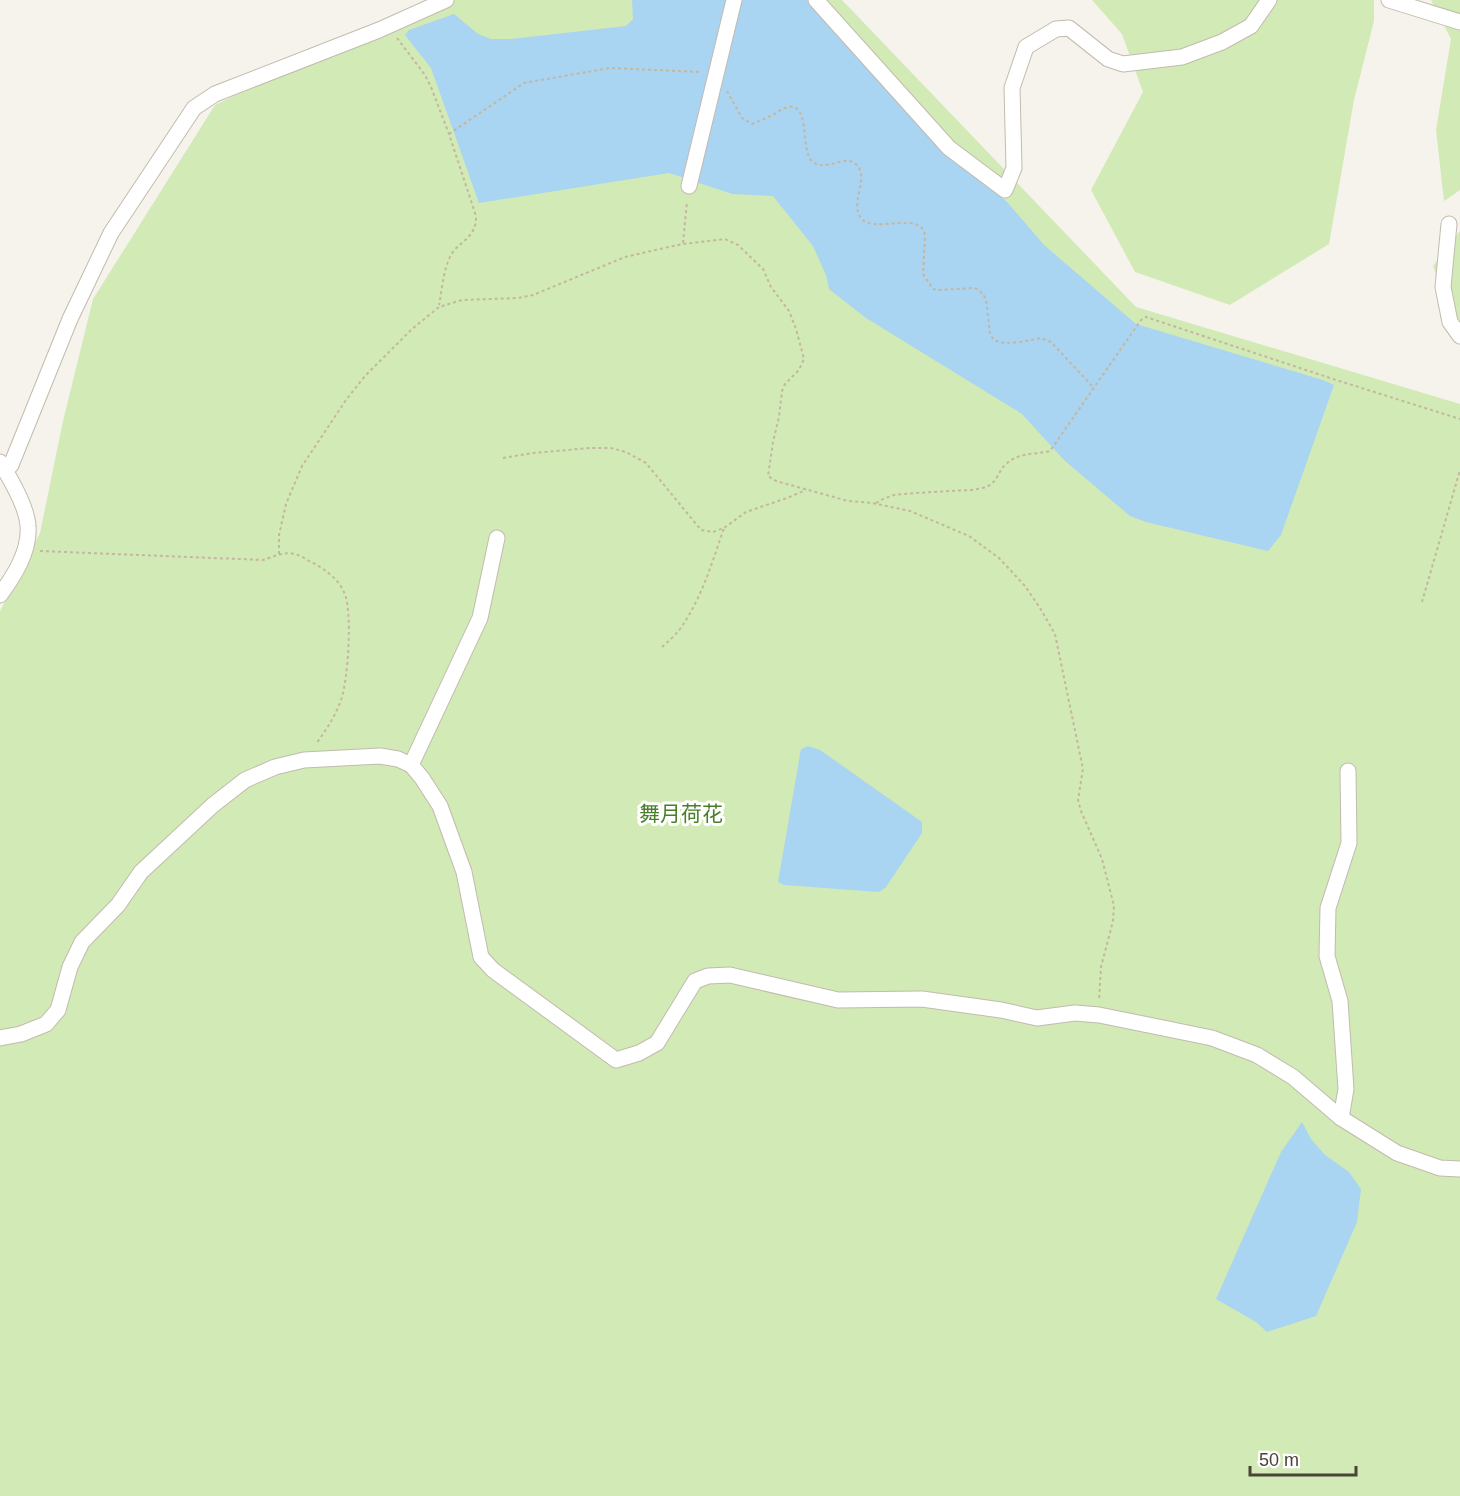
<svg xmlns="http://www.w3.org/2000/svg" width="1460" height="1496" font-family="Helvetica,'Noto Sans SC',sans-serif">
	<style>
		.green { fill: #d2eab5 }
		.water { fill: #a9d4f2 }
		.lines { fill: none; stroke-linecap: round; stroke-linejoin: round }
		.minor-casing { stroke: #c2bbae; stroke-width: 17 }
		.path { stroke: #c4b79f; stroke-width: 2; stroke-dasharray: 3 3; stroke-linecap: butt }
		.minor { stroke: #fff; stroke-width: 15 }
		.labels { text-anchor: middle; stroke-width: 6; stroke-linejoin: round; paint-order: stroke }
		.park-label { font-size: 21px; fill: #4a7f2a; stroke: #fff }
	</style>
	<rect width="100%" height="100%" fill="#f6f3ec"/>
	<g class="green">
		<polygon points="430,0 842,0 1136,307 1460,404 1460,1496 0,1496 0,611 40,533 63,421 93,299 215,105"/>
		<polygon points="1092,0 1374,0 1374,21 1354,100 1329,244 1230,305 1135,272 1091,190 1143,92 1122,34"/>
		<polygon points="1431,0 1460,0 1460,190 1444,201 1436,130 1451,39"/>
		<polygon points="1460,231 1460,342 1433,266"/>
	</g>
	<g class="water">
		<polygon points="632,0 810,0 977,175 1008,203 1044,245 1136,324 1323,380 1334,385 1281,535 1268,551 1146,522 1130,516 1064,460 1022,414 866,318 829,289 826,275 813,246 773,196 732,194 669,173 479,203 431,68 405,35 409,30 454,14 478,34 491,39 511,39 626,26 633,19"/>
		<polygon points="808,746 820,750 922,822 922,833 886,887 879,892 784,885 778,882 801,749"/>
		<polygon points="1302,1122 1311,1139 1325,1155 1349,1172 1361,1189 1357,1222 1316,1316 1267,1332 1256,1322 1216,1299 1281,1152"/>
	</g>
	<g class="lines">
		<defs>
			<g id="minor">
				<polyline points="816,0 949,148 1005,190 1014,168 1012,88 1026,47 1056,29 1069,28 1108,59 1123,64 1182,57 1222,42 1251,26 1269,0"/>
				<polyline points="1389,0 1460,22"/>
				<polyline points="689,186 734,0"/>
				<polyline points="1449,224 1443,287 1450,322 1460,336"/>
				<path d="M0,462C10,478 27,508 28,526C30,551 14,576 0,595"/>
				<polyline points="5,471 11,465 70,319 111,233 194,108 215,94 379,30 446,0"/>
				<polyline points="411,765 480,618 497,538"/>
				<polyline points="0,1038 21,1034 46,1024 58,1010 70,967 82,942 118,905 141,872 213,805 245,780 275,767 304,760 380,756 398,759 411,765 422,778 440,806 464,872 481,957 493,970 616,1060 639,1053 657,1043 695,981 708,976 730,975 838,1000 922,999 1001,1010 1037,1018 1075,1013 1099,1015 1212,1038 1257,1055 1293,1077 1341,1118 1397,1153 1440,1168 1460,1169"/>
				<polyline points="1341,1118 1346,1089 1340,1001 1327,956 1328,908 1349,843 1348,771"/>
			</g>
		</defs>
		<use href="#minor" class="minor-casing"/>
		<g class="path">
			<path d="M397,38L425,75L431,87L449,134L476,216C477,240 456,241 449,259C443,273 442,290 439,305"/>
			<path d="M727,91L742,118L752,124C759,121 766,118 773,115C777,113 781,109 785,108C812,98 799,152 813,162C828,173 848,150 859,168C867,181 850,204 861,218C873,235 922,209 925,236L923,274L933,289L938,290L974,288C980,290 983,294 986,299L990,334C992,337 993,340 997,341C1005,346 1030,340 1041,338L1051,342L1094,388"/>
			<polyline points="449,134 524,83 610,68 700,72"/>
			<polyline points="683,243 687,201"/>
			<polyline points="503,458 533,453 590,448 611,448 626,452 646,463 701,530 713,532 724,528 746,512 787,498 806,490"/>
			<path d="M876,503L883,499L894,495C913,493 932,492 951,491C963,490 977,491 988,486C998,481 998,471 1006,464C1019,452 1034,455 1050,451L1141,320L1146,317L1333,379L1460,419"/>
			<path d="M40,551L263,560C273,557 284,551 294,554C301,555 308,561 315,564C327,571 338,579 344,592C353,610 348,681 341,700C335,717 326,730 316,744"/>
			<polyline points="279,554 279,535 286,504 302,466 346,400 365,376 412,329 439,307 462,300 518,298 533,295 625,257 664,248 683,244 725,239 738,245 763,269 771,287 789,311 796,329 804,359 799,370 785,384 782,391 779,417 773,442 768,476 776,481 848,501 872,503 910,511 969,536 999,558 1025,586 1040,608 1055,634 1083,769 1078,800 1081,811 1102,859 1114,906 1113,921 1101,967 1099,1000"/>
			<polyline points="1422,602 1460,470"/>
			<path d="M662,647C670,640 679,632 684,623C703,594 713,560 724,528"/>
		</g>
		<use href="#minor" class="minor"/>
	</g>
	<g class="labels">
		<g class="park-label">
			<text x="681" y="821">舞月荷花</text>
		</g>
	</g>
	<path d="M1250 1466v9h106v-9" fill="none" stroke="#4b4439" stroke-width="3"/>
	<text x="1259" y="1466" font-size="18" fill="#4b4439" stroke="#ffffff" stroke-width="4.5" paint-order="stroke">50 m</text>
</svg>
